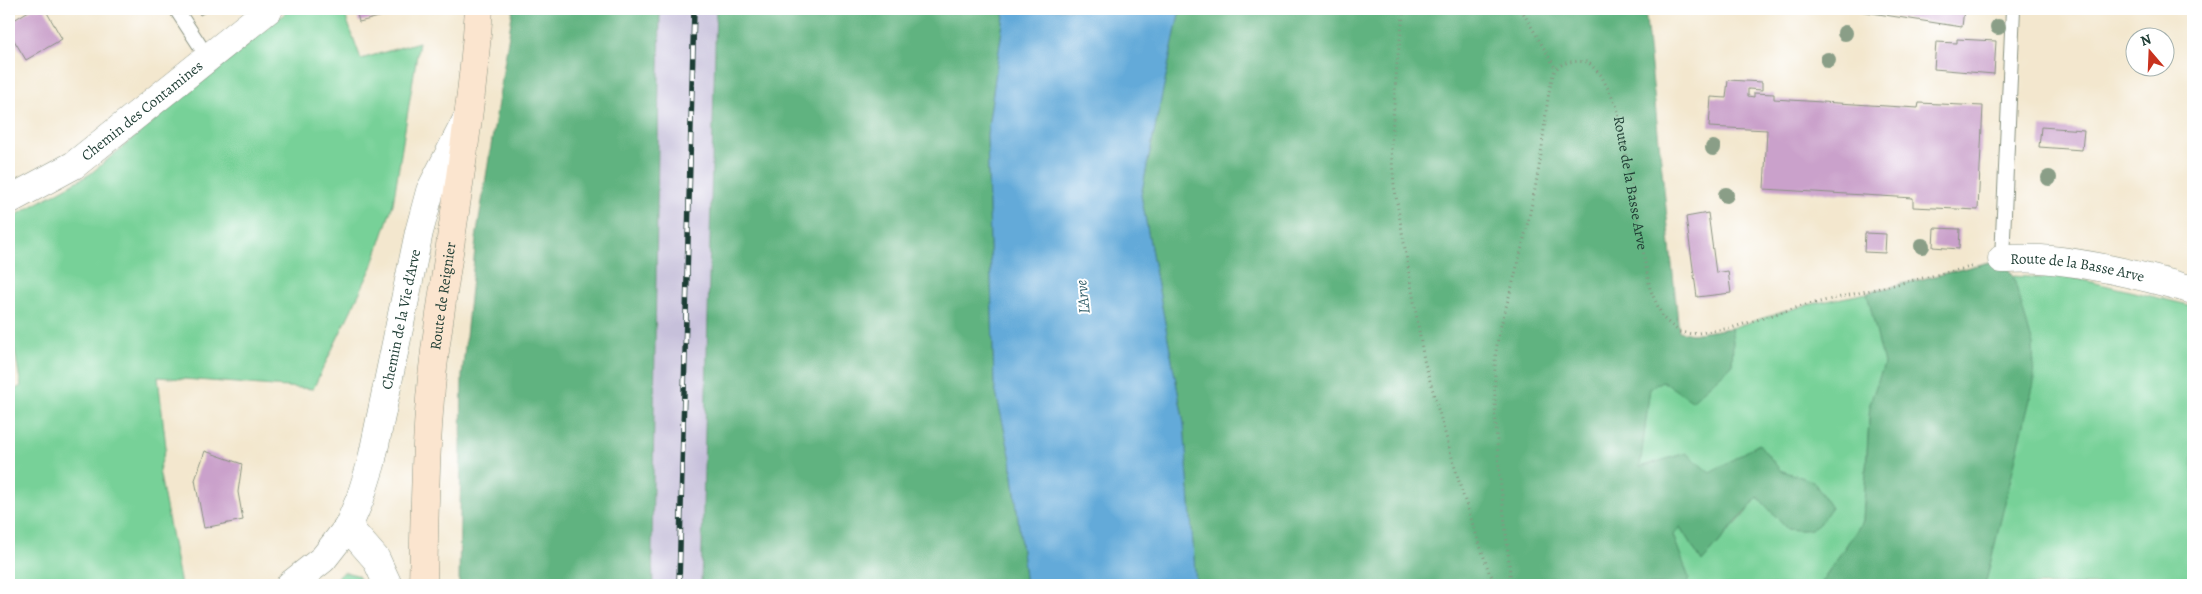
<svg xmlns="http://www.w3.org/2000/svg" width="2202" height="594" font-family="Alegreya,serif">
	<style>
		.industrial { fill: #c6c0da }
		.green { fill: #77d198; stroke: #4b8766; fill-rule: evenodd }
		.forest { fill: #61b380; stroke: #40785a }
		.water { fill: #63aad9; stroke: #417486 }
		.building { fill: #caa1cb }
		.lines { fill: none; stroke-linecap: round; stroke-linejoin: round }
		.service-casing { stroke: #899281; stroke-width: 16 }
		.minor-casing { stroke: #899281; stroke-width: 29 }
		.secondary-casing { stroke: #899281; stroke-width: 29 }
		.path { stroke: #899281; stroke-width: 3; stroke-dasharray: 1 4; stroke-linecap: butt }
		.service { stroke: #fff; stroke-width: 14 }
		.minor { stroke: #fff; stroke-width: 28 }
		.secondary { stroke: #fbe5cf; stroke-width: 28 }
		.rail-casing { stroke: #1f3d34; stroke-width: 5.5 }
		.rail { stroke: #fff; stroke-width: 4; stroke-dasharray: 11; stroke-linecap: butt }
		.tree { fill: #8a9e87 }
		.labels { text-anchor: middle; stroke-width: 4; stroke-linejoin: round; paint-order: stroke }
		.street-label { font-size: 15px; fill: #1f3d34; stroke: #fff }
		.water-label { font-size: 16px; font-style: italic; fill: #37636e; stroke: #fff }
	</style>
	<rect width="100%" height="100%" fill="#fff"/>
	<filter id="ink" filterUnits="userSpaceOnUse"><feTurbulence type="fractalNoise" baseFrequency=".02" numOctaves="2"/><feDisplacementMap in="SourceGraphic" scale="10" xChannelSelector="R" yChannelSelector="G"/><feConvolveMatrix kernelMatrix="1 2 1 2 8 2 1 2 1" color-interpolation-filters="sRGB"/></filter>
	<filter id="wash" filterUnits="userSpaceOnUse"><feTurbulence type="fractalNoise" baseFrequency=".0096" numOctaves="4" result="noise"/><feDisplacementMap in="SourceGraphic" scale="20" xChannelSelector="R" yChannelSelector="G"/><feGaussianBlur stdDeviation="1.12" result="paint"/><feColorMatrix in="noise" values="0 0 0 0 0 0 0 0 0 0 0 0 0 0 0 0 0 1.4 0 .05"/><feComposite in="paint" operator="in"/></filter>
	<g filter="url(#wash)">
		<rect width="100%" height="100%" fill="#f3e7ce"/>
		<polygon class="industrial" points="660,9 716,9 701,585 653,585 652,550"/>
		<g class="green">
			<polygon points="290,9 343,9 361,59 419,42 393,204 372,267 313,389 158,377 166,447 159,470 181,585 9,585 9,393 21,386 9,317 9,219 90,174"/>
			<path d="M2002,259L2013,276L2041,278L2062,275L2193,306V585H1985L2022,430L1870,403L1863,521L1819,585H1561L1563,333L1679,332L1692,334L1731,328L1802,306L1867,293ZM1758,497L1743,516L1702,561L1680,527Z"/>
			<polygon points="344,572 357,575 365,585 326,585"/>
		</g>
		<g class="forest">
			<polygon points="513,9 660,9 652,550 653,585 459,585 462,376 476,239"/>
			<polygon points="716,9 1005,9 987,134 994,383 1011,459 1026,585 701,585"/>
			<path d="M1180,9H1645L1679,331L1692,334L1731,328L1733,341L1732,365L1692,401L1662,381L1650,388L1640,467L1686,453L1710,473L1759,444L1780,470L1813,481L1831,508C1816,530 1814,532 1787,529L1758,497L1702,562L1680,527L1673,535L1689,578L1687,585H1196L1184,424L1141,195Z"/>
			<polygon points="2002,259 2013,276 2033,345 2034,383 1985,585 1819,585 1863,521 1870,403 1884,364 1867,293"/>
		</g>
		<polygon class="water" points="1005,9 1180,9 1141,195 1184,424 1196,585 1026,585 1011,459 994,384 987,134"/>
		<g id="blocks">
			<g class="building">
				<polygon points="32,9 45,9 62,39 26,60 9,32 9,23"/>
				<polygon points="197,9 211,9 200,15"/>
				<polygon points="356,9 390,9 391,14 359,22"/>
				<polygon points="1846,9 1964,9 1962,27"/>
				<polygon points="1957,39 1996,41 1994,74 1934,69 1936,42 1957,43"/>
				<polygon points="1728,80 1762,82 1762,90 1748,89 1748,96 1754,97 1754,93 1774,94 1774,99 1918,108 1919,103 1983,106 1978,210 1913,207 1913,198 1764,189 1767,130 1709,127 1711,97 1726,98"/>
				<polygon points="2041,127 2084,130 2082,150 2039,147"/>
				<polygon points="1708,213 1716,273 1728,271 1731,293 1697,297 1686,217"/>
				<polygon points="1934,228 1960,229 1959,249 1933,247"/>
				<polygon points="1865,233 1886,234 1885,253 1864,252"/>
				<polygon points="205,451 242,464 238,492 243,520 204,528 195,480"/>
			</g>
		</g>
	</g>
	<g filter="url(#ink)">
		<use href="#blocks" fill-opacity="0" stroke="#899281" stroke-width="1"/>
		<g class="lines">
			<defs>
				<g id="service">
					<polyline points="176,9 208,58"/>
					<polyline points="2002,259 2013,9"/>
				</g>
				<g id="minor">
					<path id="s2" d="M9,200L74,165L269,9"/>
					<path id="s3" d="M2002,259C2015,259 2028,258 2041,259C2092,263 2144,276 2193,290"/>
					<path id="s4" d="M348,527L360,499L371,464L419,232L430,191L466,121"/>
					<polyline points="290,585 323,559 348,527 376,559 388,585"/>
				</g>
				<g id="secondary">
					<path id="s5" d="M423,585C425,507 425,428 435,351C450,237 471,123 479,9"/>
				</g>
			</defs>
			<use href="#service" class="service-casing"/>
			<use href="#minor" class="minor-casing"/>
			<use href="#secondary" class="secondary-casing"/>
			<g class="path">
				<polyline points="1404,9 1397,63 1391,148 1394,185 1424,360 1462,492 1489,572 1498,585"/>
				<polyline points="1521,9 1556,69"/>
				<path id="s1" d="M1511,585C1505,513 1493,440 1495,367C1495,340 1505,312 1512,286C1523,244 1533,203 1540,161C1543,144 1548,77 1556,69C1565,60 1577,61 1588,62L1601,75L1617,107L1650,289L1663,318L1679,332L1692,334L1731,328L1802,306L1975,266"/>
			</g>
			<use href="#service" class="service"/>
			<use href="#minor" class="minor"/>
			<use href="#secondary" class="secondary"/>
			<defs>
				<polyline id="rail" points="679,585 694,9"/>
			</defs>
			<use href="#rail" class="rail-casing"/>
			<use href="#rail" class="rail"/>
		</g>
		<g class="tree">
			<circle cx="1998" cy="27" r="8"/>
			<circle cx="1845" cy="33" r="8"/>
			<circle cx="1828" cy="60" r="8"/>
			<circle cx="1713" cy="148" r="8"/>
			<circle cx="2049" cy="178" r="8"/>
			<circle cx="1726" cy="195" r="8"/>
			<circle cx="1922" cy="246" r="8"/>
		</g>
	</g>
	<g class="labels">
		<g class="street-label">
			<text dy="5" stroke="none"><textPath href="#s2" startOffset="161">Chemin des Contamines</textPath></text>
			<text dy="5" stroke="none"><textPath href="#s1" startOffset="689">Route de la Basse Arve</textPath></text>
			<text dy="5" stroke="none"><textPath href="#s3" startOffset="76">Route de la Basse Arve</textPath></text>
			<text dy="5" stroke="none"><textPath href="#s5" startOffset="290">Route de Reignier</textPath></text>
			<text dy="5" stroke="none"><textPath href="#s4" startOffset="215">Chemin de la Vie d'Arve</textPath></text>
		</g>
		<g class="water-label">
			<text transform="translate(1082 297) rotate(-96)" y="6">L'Arve</text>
		</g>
	</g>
	<rect width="2202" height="594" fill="none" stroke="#fff" stroke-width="30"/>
	<g transform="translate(2150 52) rotate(341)"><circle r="24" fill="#ffffff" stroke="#a5b1ae"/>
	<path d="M0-4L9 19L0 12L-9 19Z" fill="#c8321e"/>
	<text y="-8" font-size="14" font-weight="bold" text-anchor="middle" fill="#1f3d34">N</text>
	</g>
</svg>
